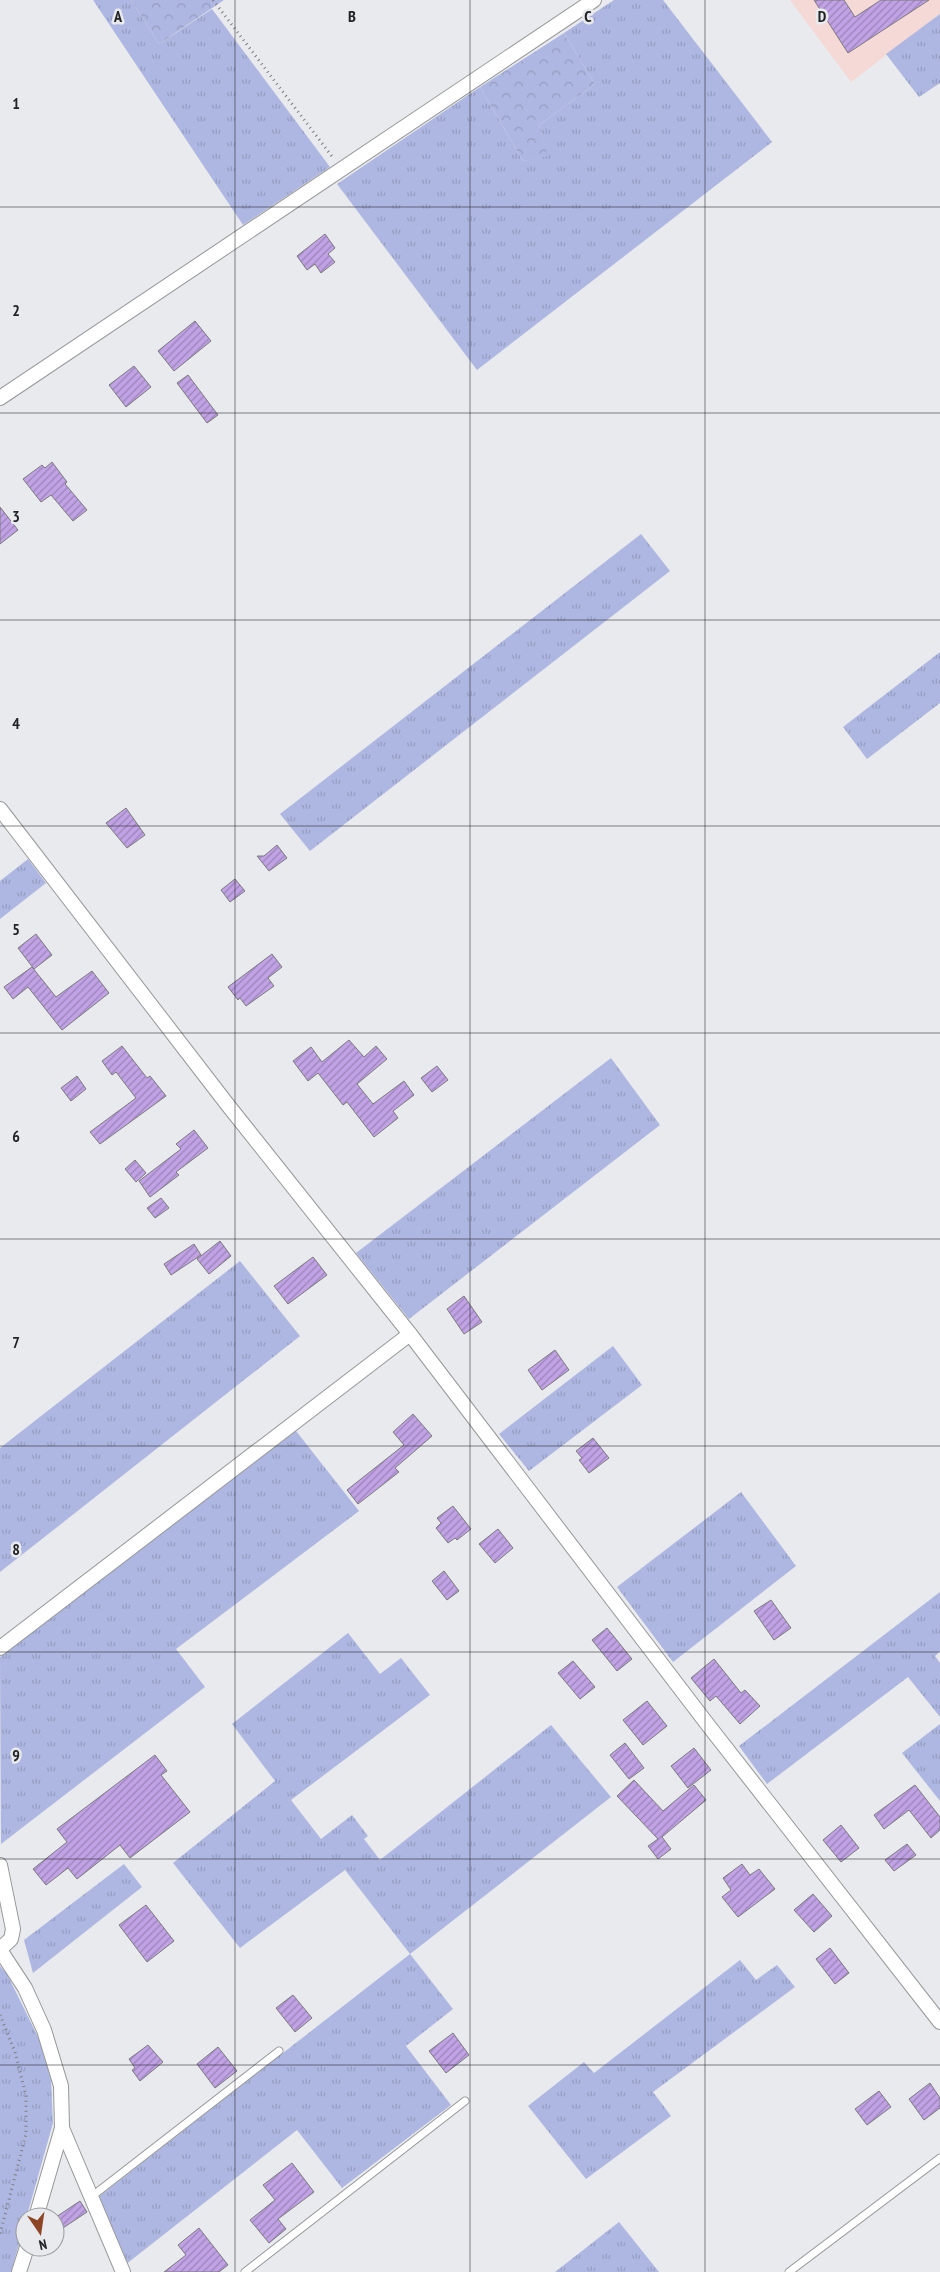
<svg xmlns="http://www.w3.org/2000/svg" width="940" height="2272" font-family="'PT Sans Narrow',sans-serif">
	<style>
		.commercial { fill: #f4d9d6 }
		.grass { fill: url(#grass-tufts) }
		.forest { fill: url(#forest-crowns) }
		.building { fill: url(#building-hatch); stroke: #7c7a7e }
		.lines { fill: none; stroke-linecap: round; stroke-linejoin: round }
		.lane-casing { stroke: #96979a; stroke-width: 9 }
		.street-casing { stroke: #96979a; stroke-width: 16 }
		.path { stroke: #7d7e80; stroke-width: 3; stroke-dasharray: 1 4; stroke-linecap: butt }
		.lane { stroke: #fff; stroke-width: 7 }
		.street { stroke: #fff; stroke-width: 14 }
		.grid { fill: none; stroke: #222324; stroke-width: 1; stroke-opacity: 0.55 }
		.grid-label { font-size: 16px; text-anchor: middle; font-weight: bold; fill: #222324; stroke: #e9eaed; stroke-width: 5; stroke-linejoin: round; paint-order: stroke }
	</style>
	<defs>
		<pattern id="grass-tufts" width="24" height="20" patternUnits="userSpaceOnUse" patternTransform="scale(1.25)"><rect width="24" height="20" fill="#aeb7e1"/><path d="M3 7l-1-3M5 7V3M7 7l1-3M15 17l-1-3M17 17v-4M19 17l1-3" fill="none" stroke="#959dc1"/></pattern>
		<pattern id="forest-crowns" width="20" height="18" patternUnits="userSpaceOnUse" patternTransform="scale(1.25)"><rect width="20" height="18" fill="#aeb7e1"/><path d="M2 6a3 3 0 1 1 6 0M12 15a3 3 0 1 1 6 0" fill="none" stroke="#959dc1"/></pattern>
		<pattern id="building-hatch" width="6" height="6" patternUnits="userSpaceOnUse" patternTransform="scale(1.25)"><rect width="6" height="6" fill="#c0a2e5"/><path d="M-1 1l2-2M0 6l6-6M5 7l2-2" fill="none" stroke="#9c84b9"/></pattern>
	</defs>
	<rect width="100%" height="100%" fill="#e9eaed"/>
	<polygon class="commercial" points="790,0 940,0 940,14 851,82"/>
	<g class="grass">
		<polygon points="93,0 131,0 159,44 212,9 330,167 243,225"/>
		<polygon points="614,0 663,0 772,142 477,370 337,184 480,87 523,161 547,155 539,125 595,84 564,33"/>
		<polygon points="940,14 940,83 919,97 886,54"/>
		<polygon points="641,534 670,571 310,851 280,814"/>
		<polygon points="940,652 940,703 867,759 843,727"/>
		<polygon points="28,859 46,883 0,919 0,881"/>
		<polygon points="611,1058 660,1125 409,1319 356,1253"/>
		<polygon points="240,1261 300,1336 0,1572 0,1448"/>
		<polygon points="613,1346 642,1385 529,1471 499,1434"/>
		<polygon points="296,1431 359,1511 176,1649 205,1687 1,1844 0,1657"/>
		<polygon points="741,1492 796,1566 673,1662 617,1587"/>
		<polygon points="940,1592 940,1651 935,1656 940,1663 940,1717 908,1677 767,1784 739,1746"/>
		<polygon points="348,1633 380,1674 401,1658 430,1695 291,1800 321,1839 352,1815 368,1836 364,1839 380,1860 551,1725 611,1797 410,1954 453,2009 406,2046 451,2105 342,2188 297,2130 125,2265 97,2198 410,1954 345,1870 240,1948 173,1863 275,1781 232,1724"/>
		<polygon points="940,1724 940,1801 902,1753"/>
		<polygon points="124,1864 142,1887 33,1973 24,1940"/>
		<polygon points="740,1960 756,1980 777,1965 795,1987 653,2092 671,2116 586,2179 528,2106 584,2062 594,2073"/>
		<polygon points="0,1966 7,1974 39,2039 51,2080 53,2123 11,2272 0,2272"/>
		<polygon points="619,2222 659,2272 555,2272"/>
	</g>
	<g class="forest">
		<polygon points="131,0 224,0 159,44"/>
		<polygon points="564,33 595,84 539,125 548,156 523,161 480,87"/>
	</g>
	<g class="building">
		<polygon points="814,0 844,0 855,17 881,0 929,0 848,53"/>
		<polygon points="325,234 335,248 328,254 335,262 321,273 315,264 307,270 297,256"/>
		<polygon points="195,321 211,341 174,371 158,351"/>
		<polygon points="134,366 151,387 126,407 109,385"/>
		<polygon points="188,375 218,415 207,423 177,383"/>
		<polygon points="52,462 67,482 65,484 87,510 73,521 51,495 41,502 23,479 42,465 45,468"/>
		<polygon points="0,507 18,530 0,544"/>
		<polygon points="126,808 145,835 127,848 106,823"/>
		<polygon points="277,845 287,858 269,871 257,856 264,856"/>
		<polygon points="235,879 245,891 230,902 221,890"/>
		<polygon points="36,934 52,955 34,969 18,948"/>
		<polygon points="272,954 282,967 268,978 274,986 246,1006 240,998 238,1000 228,987"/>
		<polygon points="32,967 56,997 92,971 109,993 62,1030 28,987 13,999 4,987"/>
		<polygon points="349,1040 364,1057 376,1046 387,1059 357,1084 373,1104 404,1081 414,1095 393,1111 398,1118 374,1137 347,1102 343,1105 318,1073 308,1081 293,1061 311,1047 322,1062"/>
		<polygon points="122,1046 147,1078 150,1076 166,1096 100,1144 90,1132 136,1098 116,1072 112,1075 102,1061"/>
		<polygon points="437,1066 448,1080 432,1092 421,1078"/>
		<polygon points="77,1076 86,1089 71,1101 61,1088"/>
		<polygon points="194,1130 208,1148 176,1172 179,1175 150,1197 139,1181 181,1149 176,1144"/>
		<polygon points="135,1160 146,1173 136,1182 125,1169"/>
		<polygon points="161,1198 169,1208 155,1218 147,1208"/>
		<polygon points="220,1241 231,1256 209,1274 197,1259"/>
		<polygon points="194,1244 201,1255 171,1275 164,1264"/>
		<polygon points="313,1257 327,1275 288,1304 274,1286"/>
		<polygon points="464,1296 482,1322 464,1334 447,1309"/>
		<polygon points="555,1350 569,1370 542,1390 528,1370"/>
		<polygon points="413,1414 432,1436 395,1468 399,1472 358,1504 347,1490 404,1445 393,1432"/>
		<polygon points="593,1438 609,1458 589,1473 579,1460 582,1458 576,1451"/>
		<polygon points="453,1506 471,1529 457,1540 455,1538 448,1543 436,1528 441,1523 437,1518"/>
		<polygon points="498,1529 513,1548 495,1563 479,1544"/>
		<polygon points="444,1571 459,1591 447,1600 432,1581"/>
		<polygon points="771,1600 791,1628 774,1640 754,1611"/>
		<polygon points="607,1628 632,1659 617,1671 592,1640"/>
		<polygon points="714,1659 741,1693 745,1690 760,1706 740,1724 716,1696 710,1701 691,1678"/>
		<polygon points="573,1661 595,1687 580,1699 558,1673"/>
		<polygon points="647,1701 667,1726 643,1745 623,1720"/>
		<polygon points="625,1743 644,1768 629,1779 610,1755"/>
		<polygon points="694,1748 711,1770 688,1788 671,1766"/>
		<polygon points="155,1755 167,1771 161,1775 190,1812 130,1858 120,1845 77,1879 68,1868 46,1885 33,1869 67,1842 57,1829"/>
		<polygon points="634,1780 663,1811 694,1785 706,1800 662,1837 671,1849 658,1859 648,1846 658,1839 617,1796"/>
		<polygon points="915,1785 940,1817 940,1830 931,1838 909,1810 884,1829 874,1815"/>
		<polygon points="841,1825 859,1848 841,1862 823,1840"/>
		<polygon points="907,1844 916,1855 894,1871 885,1860"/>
		<polygon points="742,1864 750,1875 759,1869 775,1889 738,1917 722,1897 731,1890 723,1878"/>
		<polygon points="813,1894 832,1916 814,1932 794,1910"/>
		<polygon points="146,1905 174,1941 147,1962 119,1925"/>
		<polygon points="830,1948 849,1973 835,1984 816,1959"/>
		<polygon points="293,1995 312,2018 295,2032 276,2008"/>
		<polygon points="453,2033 469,2055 446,2073 429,2051"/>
		<polygon points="148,2045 163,2062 140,2081 132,2070 135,2068 129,2059"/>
		<polygon points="218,2047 237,2071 215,2088 197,2064"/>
		<polygon points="930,2083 940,2098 940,2108 924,2120 909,2099"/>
		<polygon points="879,2091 891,2107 867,2125 855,2109"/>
		<polygon points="292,2163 314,2192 278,2219 286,2229 269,2243 250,2220 275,2200 263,2185"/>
		<polygon points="80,2201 87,2212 63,2228 56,2217"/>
		<polygon points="199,2228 228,2265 219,2272 164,2272 186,2255 178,2245"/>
	</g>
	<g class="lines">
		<defs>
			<g id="lane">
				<polyline points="91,2197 279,2051"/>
				<polyline points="245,2272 465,2101"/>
				<polyline points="789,2272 940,2158"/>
			</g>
			<g id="street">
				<polyline points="0,398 594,0"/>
				<polyline points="0,809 227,1104 410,1334 708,1725 940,2022"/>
				<polyline points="0,1648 410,1334"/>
				<polyline points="0,1865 13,1929 11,1939 0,1949"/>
				<polyline points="0,1950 25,1988 44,2030 61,2086 62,2128 36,2217"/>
				<polyline points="62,2128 123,2272"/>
				<polyline points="19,2272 27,2247"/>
			</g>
		</defs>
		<use href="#lane" class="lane-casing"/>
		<use href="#street" class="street-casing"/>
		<g class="path">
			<polyline points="213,0 334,159"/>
			<polyline points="0,2015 15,2052 26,2096 26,2134 0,2234"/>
		</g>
		<use href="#lane" class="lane"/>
		<use href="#street" class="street"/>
	</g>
	<path class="grid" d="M235,0V2272M470,0V2272M705,0V2272M0,207H940M0,413H940M0,620H940M0,826H940M0,1033H940M0,1239H940M0,1446H940M0,1652H940M0,1859H940M0,2065H940"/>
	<g class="grid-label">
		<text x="118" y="22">A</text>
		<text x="352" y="22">B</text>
		<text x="588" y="22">C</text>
		<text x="822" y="22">D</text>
		<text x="16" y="109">1</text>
		<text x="16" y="316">2</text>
		<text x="16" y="522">3</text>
		<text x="16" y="729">4</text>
		<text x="16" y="935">5</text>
		<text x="16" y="1142">6</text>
		<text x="16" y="1348">7</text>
		<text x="16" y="1555">8</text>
		<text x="16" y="1761">9</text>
	</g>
	<g transform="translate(40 2232) rotate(167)"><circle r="24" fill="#e9eaed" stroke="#999a9d"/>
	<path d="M0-4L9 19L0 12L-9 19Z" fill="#8d4526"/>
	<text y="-8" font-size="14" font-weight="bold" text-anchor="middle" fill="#222324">N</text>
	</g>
</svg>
